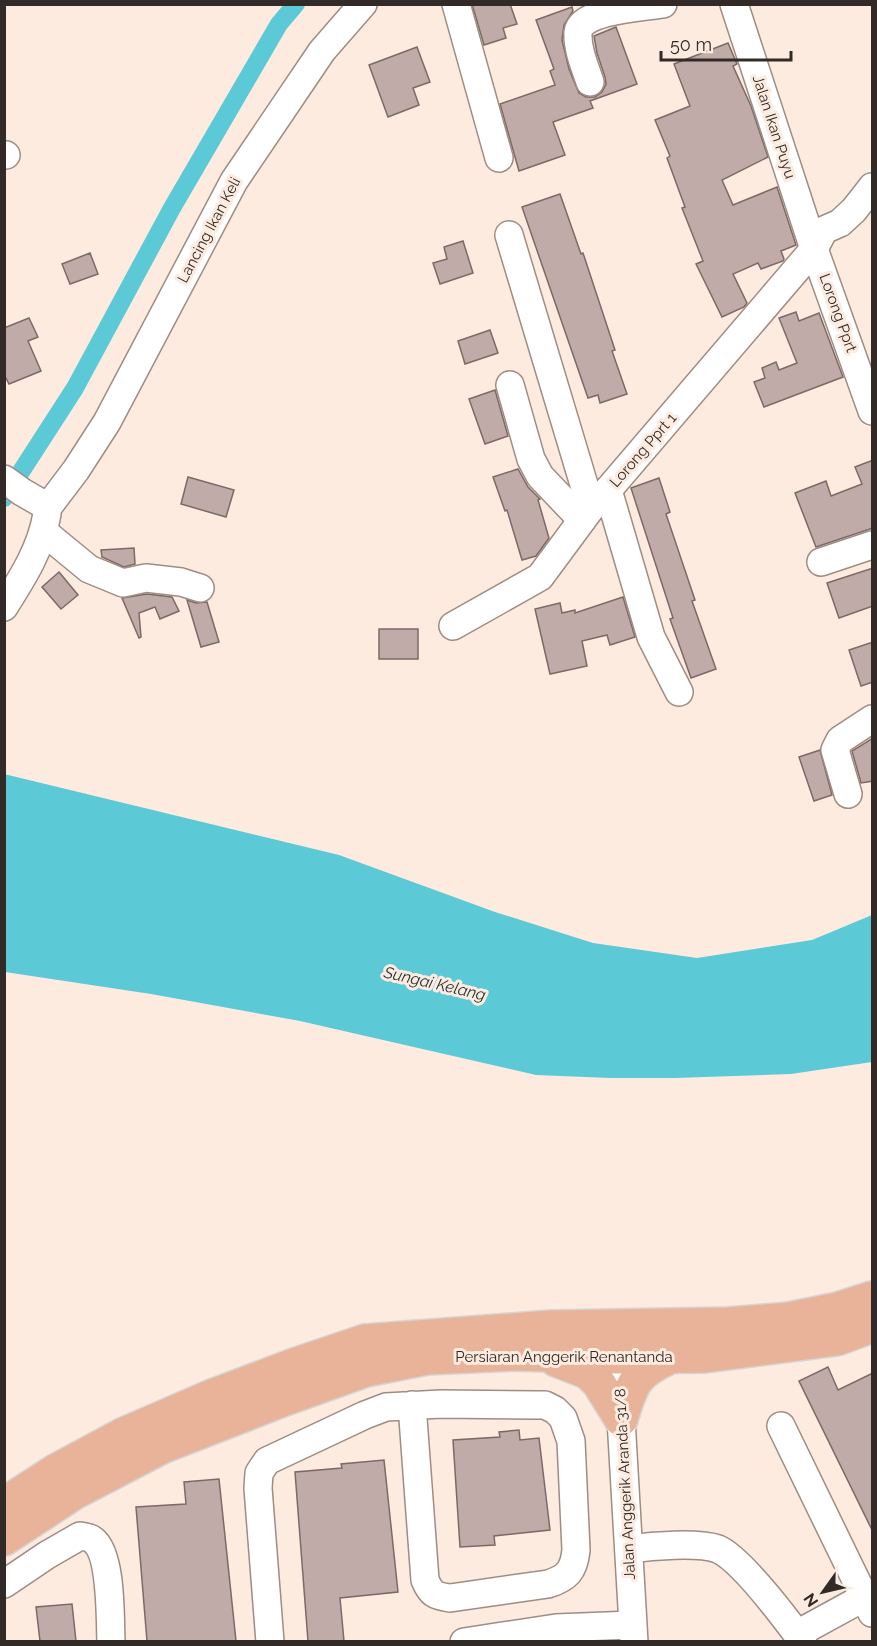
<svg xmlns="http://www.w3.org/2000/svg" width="877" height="1646" font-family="Raleway,sans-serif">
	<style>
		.water { fill: #5bc9d6 }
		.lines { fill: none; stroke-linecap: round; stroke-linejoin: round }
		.canal { stroke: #5bc9d6; stroke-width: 18 }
		.building { fill: #c1aba8; stroke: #7d6966; stroke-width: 1.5 }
		.minor-casing { stroke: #9e8d82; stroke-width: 30 }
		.major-casing { stroke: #d6d4d4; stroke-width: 36 }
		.minor { stroke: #fff; stroke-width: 27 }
		.major { stroke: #e8b399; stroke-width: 33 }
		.labels { text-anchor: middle; stroke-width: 6; stroke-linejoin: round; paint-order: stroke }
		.street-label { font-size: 15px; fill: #312a26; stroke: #fdebdf }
		.water-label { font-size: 16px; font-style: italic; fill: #1c3033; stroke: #fdebdf }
	</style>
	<rect width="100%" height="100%" fill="#fdebdf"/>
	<polygon class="water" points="4,774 339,855 495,912 593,943 697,958 812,940 872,915 872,1062 791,1074 675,1078 611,1078 536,1075 300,1021 151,994 5,972"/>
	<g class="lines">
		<polyline class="canal" points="4,498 75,388 172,208 279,24 296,4"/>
	</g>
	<g class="building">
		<polygon points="472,4 510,4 517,24 503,28 506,38 484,45"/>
		<polygon points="572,7 573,11 564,25 562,40 569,69 579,93 586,97 595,97 602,92 606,84 605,77 597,53 594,36 616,27 637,84 590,101 593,108 553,122 565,155 519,171 500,104 555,85 550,71 554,69 536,20"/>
		<polygon points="728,43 737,64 733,66 751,106 768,157 722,180 733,205 777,187 796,245 781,251 784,259 783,261 761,269 758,263 733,274 747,303 744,307 722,317 696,264 703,261 682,208 685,207 667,158 670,156 655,120 690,106 674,64"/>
		<polygon points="417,47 430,82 413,88 419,105 388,117 369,65"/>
		<polygon points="560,194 581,254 583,253 615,350 612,351 627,394 600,403 598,395 588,398 522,207"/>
		<polygon points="463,241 473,273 440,284 433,263 447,259 444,247"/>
		<polygon points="90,253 98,274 70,284 62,264"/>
		<polygon points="796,312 799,321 819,313 843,377 764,407 754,382 765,378 762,368 776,362 779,370 797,363 779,318"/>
		<polygon points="29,318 38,337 28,341 41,371 9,384 4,374 4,328"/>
		<polygon points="490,330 498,353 465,364 458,341"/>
		<polygon points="495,390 508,436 485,444 469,399"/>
		<polygon points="873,460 873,528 816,547 795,493 826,481 831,496 862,484 855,467"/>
		<polygon points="518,469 528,487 540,499 538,500 549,538 536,556 522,560 507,510 505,511 493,477"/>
		<polygon points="188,477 234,490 226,517 181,504"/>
		<polygon points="659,478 670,512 666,514 695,600 692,601 716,669 691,678 670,619 673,618 631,488"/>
		<polygon points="134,548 135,564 124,567 102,557 101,550"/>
		<polygon points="873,568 873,606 839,618 827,583"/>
		<polygon points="59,572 78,595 61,609 42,587"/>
		<polygon points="147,594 172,597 179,611 160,619 155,607 139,613 141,637 139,638 122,598"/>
		<polygon points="623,597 635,637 610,645 607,635 582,641 587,666 550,674 535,609 560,603 562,613 575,610 575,613"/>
		<polygon points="187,600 196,603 207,602 219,642 201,647"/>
		<rect x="379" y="629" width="39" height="30"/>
		<polygon points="873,642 873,682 861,686 849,650"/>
		<polygon points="873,738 873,781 861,783 852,751"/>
		<polygon points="820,750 832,795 814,801 799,757"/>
		<polygon points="828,1367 838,1390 873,1373 873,1532 799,1381"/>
		<polygon points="519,1430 520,1440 539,1438 550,1530 494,1536 495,1545 460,1547 453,1440 500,1437 499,1432"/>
		<polygon points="384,1460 398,1592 340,1598 344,1641 308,1641 295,1472 342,1468 341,1464"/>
		<polygon points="219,1479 236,1641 147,1641 136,1507 186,1504 184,1482"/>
		<polygon points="72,1604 76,1641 40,1641 36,1607"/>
	</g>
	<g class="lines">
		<defs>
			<g id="minor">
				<polyline points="456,4 499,158"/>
				<polyline points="734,4 814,249 872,411"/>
				<path d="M590,82C585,67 577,49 578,32C581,10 645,7 663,4"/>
				<polyline points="4,155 6,155"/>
				<polyline points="509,235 591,508"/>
				<polyline points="510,385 531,459 540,476 582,520"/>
				<polyline points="4,479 22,492 48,507 76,470 107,422 234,181 322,51 363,4"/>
				<polyline points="608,490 651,637 679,692"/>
				<polyline points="44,532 89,569 123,583 146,578 181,582 200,588"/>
				<polyline points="821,562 872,545"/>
				<path d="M4,607C23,577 41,549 47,514"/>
				<polyline points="453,626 540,577 591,508 608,490 814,249 824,230 840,223 854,210 872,187"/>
				<polyline points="848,794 835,750 840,740 872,719"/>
				<polyline points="620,1337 621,1419 634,1642"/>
				<polyline points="781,1426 872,1613"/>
				<path d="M629,1549C651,1546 698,1542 718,1549C741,1559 786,1619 803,1642"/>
				<path d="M4,1584L47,1555L80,1536C85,1537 90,1537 93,1540C112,1554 110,1619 111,1642"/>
				<polyline points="797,1634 872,1593"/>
				<path d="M270,1642L258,1488L259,1473L267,1461L365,1415L386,1407L441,1404L537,1405H545L555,1410L563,1418L571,1441L576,1550C574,1571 567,1578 548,1584L450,1598C435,1596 431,1594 425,1580L412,1405"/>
				<polyline points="464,1642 556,1628 632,1625"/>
			</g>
			<g id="major">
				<polyline points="556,1360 587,1372 598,1382 621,1419"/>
				<path d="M621,1419C632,1384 634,1374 668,1358"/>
				<polyline points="4,1504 57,1470 122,1435 212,1396 294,1365 365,1341 551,1327 728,1324 789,1319 838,1309 872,1298"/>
				<polyline points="4,1539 74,1493 162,1447 285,1399 366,1370 427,1358 514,1354 619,1357 705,1356 837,1339 872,1326"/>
			</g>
		</defs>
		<use href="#minor" class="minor-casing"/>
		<use href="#major" class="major-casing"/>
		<use href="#minor" class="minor"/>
		<use href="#major" class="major"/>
	</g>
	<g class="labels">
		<g class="street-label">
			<text transform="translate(774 127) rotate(72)" y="5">Jalan Ikan Puyu</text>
			<text transform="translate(209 230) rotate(-62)" y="5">Lancing Ikan Keli</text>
			<text transform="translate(838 313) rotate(70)" y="5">Lorong Pprt</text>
			<text transform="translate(643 450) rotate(-49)" y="5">Lorong Pprt 1</text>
			<text x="564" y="1362">Persiaran Anggerik Renantanda</text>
			<text transform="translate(625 1484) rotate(-93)" y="5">Jalan Anggerik Aranda 31/8</text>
		</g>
		<g class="water-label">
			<text transform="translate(435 983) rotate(13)" y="6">Sungai Kelang</text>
		</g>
	</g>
	<rect width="877" height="1646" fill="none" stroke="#312a26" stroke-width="12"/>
	<g transform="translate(823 1592) rotate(236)" stroke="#fdebdf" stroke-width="4.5" paint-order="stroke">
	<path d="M0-4.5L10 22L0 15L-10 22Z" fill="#312a26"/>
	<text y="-9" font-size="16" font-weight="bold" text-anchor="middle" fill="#312a26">N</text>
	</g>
	<path d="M661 51v9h130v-9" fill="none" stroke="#312a26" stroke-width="3"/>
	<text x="670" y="51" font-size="18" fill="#312a26" stroke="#fdebdf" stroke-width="4.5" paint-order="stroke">50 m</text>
</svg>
